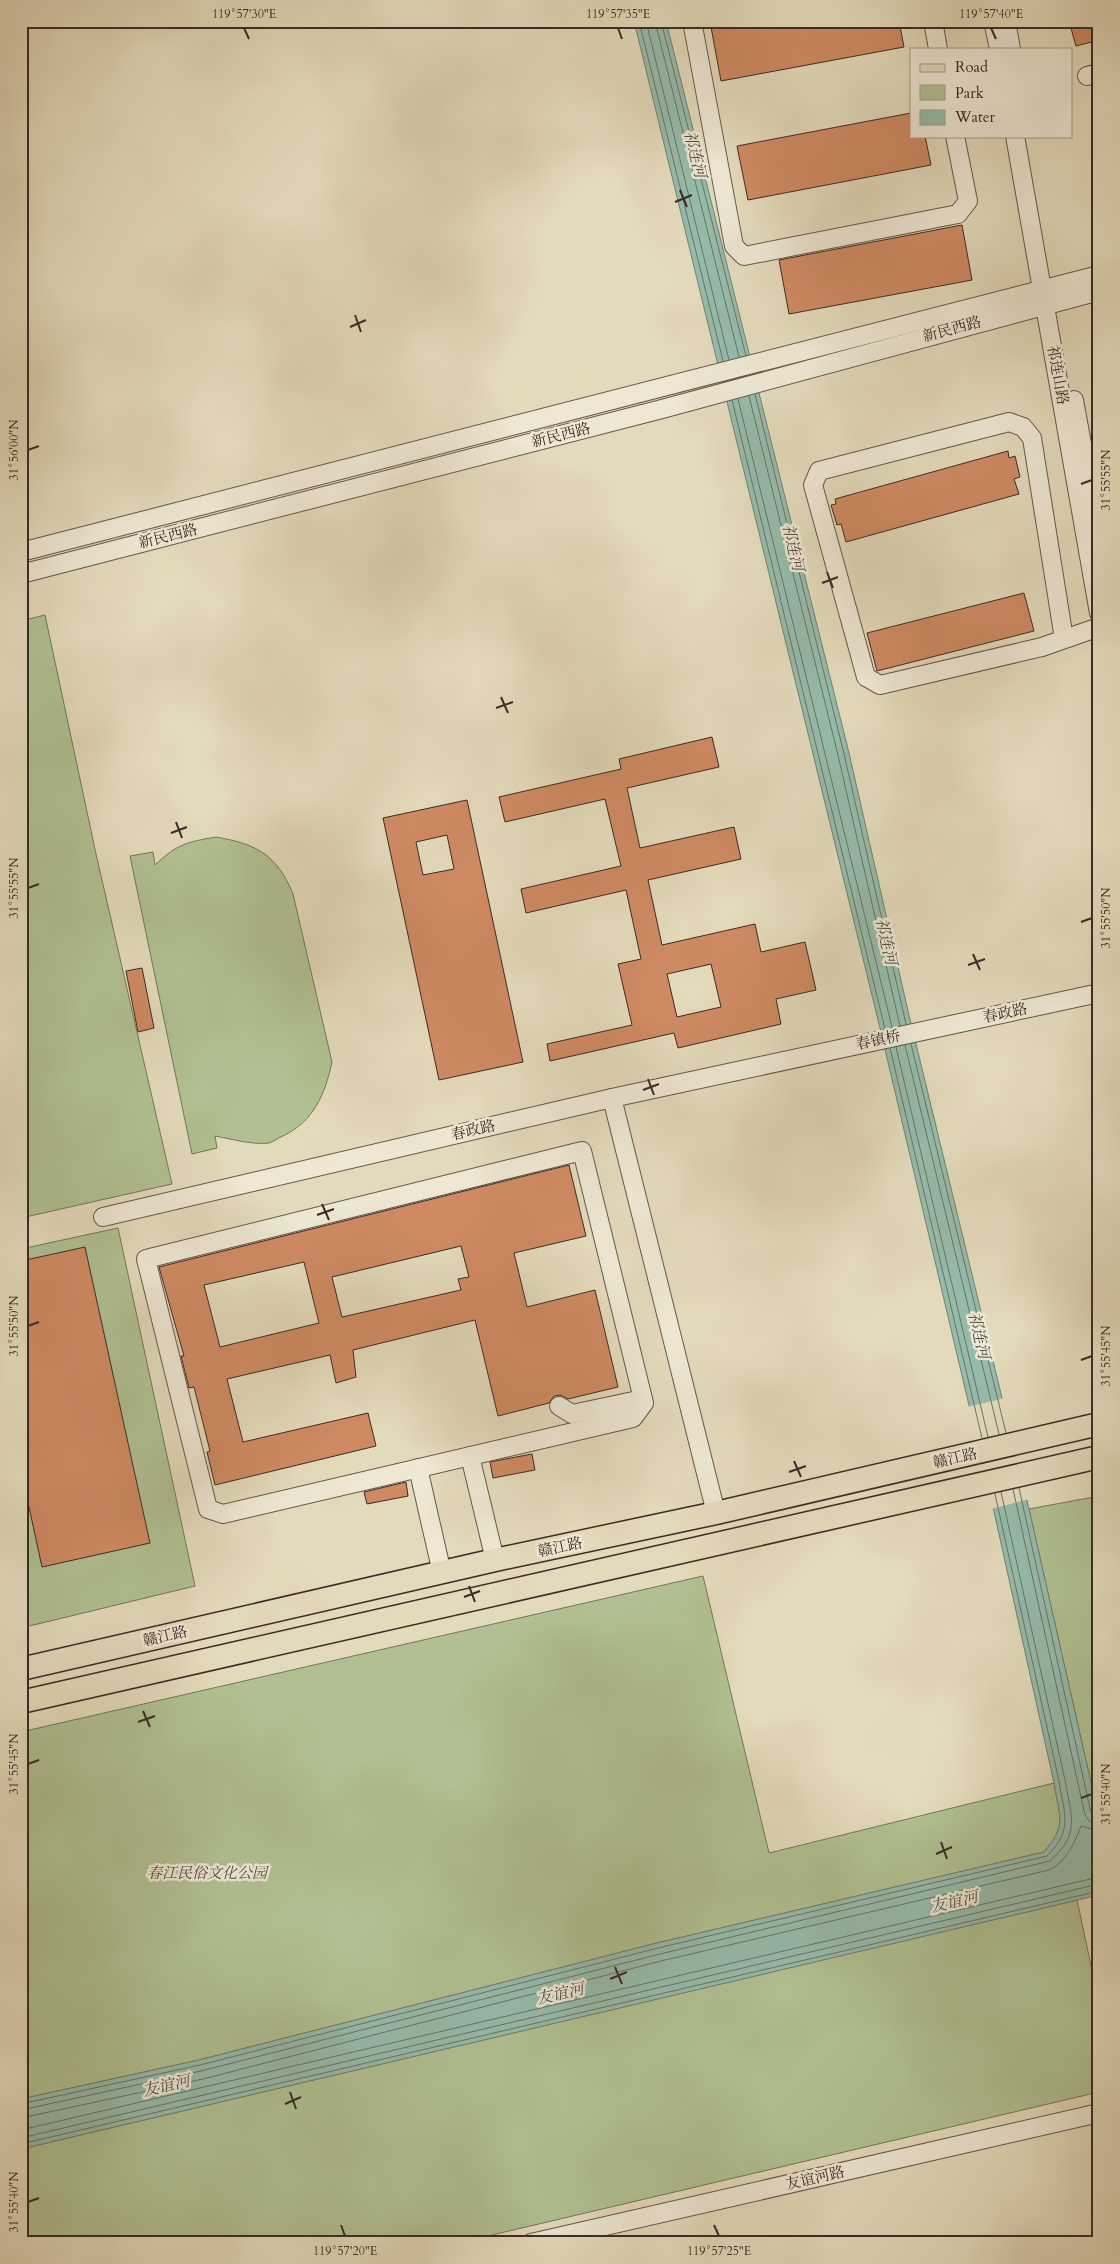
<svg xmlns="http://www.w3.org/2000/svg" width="1120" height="2264" font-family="Cardo,'Noto Serif SC',serif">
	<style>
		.green { fill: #b0c092; stroke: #75765c }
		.water { fill: #96bbaa; stroke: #718175 }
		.pier { fill: #e3dabb }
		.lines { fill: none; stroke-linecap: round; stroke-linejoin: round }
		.shore { stroke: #687368; stroke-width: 1 }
		.building { fill: #cf8a63; stroke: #3a2b25; fill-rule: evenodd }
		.minor-casing { stroke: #64574a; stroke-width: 20 }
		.major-casing { stroke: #3a2b25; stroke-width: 25 }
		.minor { stroke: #ede7d3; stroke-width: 18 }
		.major { stroke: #e3dabb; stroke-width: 22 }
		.ticks { fill: none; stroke: #3a2b25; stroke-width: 2 }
		.labels { text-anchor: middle; stroke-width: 5; stroke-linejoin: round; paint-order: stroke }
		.street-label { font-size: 15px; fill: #3a2b25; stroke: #ede7d3 }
		.park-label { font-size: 15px; font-style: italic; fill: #52493b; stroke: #ede7d3 }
		.water-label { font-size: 16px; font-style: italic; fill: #514f46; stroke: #ede7d3 }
		.neatline { fill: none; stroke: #3a2b25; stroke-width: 2 }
		.ticks-label { font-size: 12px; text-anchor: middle; fill: #3a2b25 }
	</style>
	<rect width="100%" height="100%" fill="#e3dabb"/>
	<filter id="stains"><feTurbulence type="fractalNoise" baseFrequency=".004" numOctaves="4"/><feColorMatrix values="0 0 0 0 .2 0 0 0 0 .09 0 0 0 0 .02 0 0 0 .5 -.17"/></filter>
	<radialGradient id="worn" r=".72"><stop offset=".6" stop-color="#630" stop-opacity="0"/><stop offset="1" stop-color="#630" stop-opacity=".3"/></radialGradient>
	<g class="green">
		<polygon points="45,615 96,854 172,1184 21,1218 21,621"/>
		<path d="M216,837C257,844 277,855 293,894L332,1062C325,1094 314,1121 283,1136C278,1138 273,1142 269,1143C251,1145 232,1139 215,1136L217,1148L192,1154L130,856L153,852L155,865C177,844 187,842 216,837Z"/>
		<polygon points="118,1228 195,1586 21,1628 21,1249"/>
		<polygon points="1099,1496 1099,1818 1029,1509"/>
		<path d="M703,1576L769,1853L1054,1783C1059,1815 1068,1825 1044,1852L657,1943L199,2060L21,2099V1732Z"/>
		<polygon points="1077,1900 1099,2003 1099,2092 458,2243 21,2243 21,2149"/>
	</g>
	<path class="water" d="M634,21H666L849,753L908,1011L1029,1509L1099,1818V1895L21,2149V2099L199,2060L657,1943L1044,1852C1068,1825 1059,1815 1054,1783L993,1507L879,1024Z"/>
	<polygon class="pier" points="1005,1398 1029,1499 991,1509 967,1407"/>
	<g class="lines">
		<g class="shore">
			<polyline points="639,21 723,361"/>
			<polyline points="646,21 729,360"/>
			<polyline points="655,21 739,357"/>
			<polyline points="661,21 746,356"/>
			<polyline points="755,394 844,754 906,1024"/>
			<polyline points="749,396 838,755 900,1026"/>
			<polyline points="738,399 892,1027"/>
			<polyline points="732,400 885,1029"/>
			<polyline points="911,1044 1006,1433"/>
			<polyline points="905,1045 999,1434"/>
			<polyline points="896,1047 988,1437"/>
			<polyline points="890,1048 982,1438"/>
			<polyline points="1019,1488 1091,1813 1094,1816 1099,1817"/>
			<polyline points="1013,1489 1085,1815 1090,1822 1099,1824"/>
			<path d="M21,2104L200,2065L658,1948L1047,1856C1074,1829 1064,1815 1059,1781L995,1494"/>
			<path d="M21,2110L201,2071L660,1954L1050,1861C1081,1834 1071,1815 1065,1780L1001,1492"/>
			<path d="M21,2118L203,2079L661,1961L1049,1870C1066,1863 1075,1842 1081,1826L1099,1831"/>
			<polyline points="21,2130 1099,1877"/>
			<polyline points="21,2138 1099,1884"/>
			<polyline points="21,2144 1099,1891"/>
		</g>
	</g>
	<g class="building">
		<polygon points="741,21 899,21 904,47 721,81 711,27"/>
		<polygon points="1069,21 1099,21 1099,40 1076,46"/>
		<polygon points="911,113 911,136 925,136 931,165 748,200 737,146"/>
		<polygon points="962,225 972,280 789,314 779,260"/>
		<polygon points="1008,451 1009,458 1015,456 1020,477 1014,479 1019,494 846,542 841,524 837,525 831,505 836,504 835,499"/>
		<polygon points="1024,593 1034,631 877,671 867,633"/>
		<path d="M712,737L719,767L627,788L640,848L734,827L741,859L648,880L662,945L755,924L761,952L805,942L816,990L776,999L781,1024L678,1048L674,1033L550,1061L547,1044L632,1025L618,964L641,959L626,890L526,913L521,889L621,866L605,799L505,822L499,797L621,769L619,759ZM711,964L721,1007L677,1017L667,974Z"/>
		<path d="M467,800L523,1062L439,1080L383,818ZM447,835L454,869L423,875L416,842Z"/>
		<polygon points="142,968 154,1028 138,1032 126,971"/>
		<path d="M569,1165L586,1236L514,1253L527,1307L595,1290L618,1387L568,1399L560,1395L554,1396L549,1403L498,1416L475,1320L353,1350L356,1377L336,1383L330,1355L227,1379L243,1442L368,1413L376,1446L215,1485L207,1452L210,1451L194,1387L189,1388L181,1356H184L159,1267ZM461,1246L469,1277L458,1279L461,1290L342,1317L332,1277ZM304,1262L319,1323L220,1347L204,1285Z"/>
		<polygon points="85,1247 150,1543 42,1567 21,1470 21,1261"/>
		<polygon points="532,1454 535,1470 493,1478 490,1462"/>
		<polygon points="406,1482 408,1496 367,1504 364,1492"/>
	</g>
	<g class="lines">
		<defs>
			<g id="minor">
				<polyline points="692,21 734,246 744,256 958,214 968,201 955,136"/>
				<polyline points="933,21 938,49"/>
				<polyline points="993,21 999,49"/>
				<polyline points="1006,21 1011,49"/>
				<polyline points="1087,76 1099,73"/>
				<polyline points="1015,136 1099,613"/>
				<polyline points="1074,400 1099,537"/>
				<polyline points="21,552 1099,275"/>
				<polyline points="21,574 662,409 1099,291"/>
				<polyline points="1064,639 1032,438 1023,427 1009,422 819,471 813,485 866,677 880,685 1042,647 1099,627"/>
				<polyline points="612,1098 716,1513"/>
				<polygon points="582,1151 643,1399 644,1403 633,1418 223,1514 208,1509 146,1259"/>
				<polyline points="103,1217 612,1098 1099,993"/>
				<polyline points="559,1406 572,1414 643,1399"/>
				<polyline points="470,1456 495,1560"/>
				<polyline points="418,1468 442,1573"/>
				<polyline points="531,2243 1099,2113"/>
			</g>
			<g id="major">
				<polyline points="21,1669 495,1560 716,1513 1099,1424"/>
				<polyline points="21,1702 1099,1457"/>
			</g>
		</defs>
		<use href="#minor" class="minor-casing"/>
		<use href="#major" class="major-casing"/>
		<use href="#minor" class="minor"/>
		<use href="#major" class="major"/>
	</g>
	<path class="ticks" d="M244,28L249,39M618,28L622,39M991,28L996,39M680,190L687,207M675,202L692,195M355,315L361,332M350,327L366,320M28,450L39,446M1081,484L1092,480M827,572L833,588M822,583L838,577M501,697L508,713M496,708L513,702M176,822L182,838M171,833L187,827M28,888L39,884M1081,922L1092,918M973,954L980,970M968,965L985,959M648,1079L654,1095M643,1090L659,1084M322,1204L329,1220M317,1215L334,1209M28,1326L39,1322M1081,1360L1092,1356M794,1461L801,1477M789,1472L806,1466M469,1586L475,1602M464,1597L480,1591M143,1711L150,1727M138,1722L155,1716M28,1764L39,1760M1081,1798L1092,1794M941,1842L947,1859M936,1854L952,1847M615,1967L622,1984M610,1979L627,1972M290,2092L296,2109M285,2104L301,2097M28,2202L39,2198M341,2225L345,2236M714,2225L719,2236"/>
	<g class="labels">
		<g class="street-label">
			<text transform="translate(952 329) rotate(-15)" y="5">新民西路</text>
			<text transform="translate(1058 375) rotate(80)" y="5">祁连山路</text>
			<text transform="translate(561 435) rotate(-14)" y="5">新民西路</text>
			<text transform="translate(168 536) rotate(-14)" y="5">新民西路</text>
			<text transform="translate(1005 1013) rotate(-12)" y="5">春政路</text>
			<text transform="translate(878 1040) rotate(-12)" y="5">春镇桥</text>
			<text transform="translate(473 1130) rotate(-13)" y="5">春政路</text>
			<text transform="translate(955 1458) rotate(-13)" y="5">赣江路</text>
			<text transform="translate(560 1547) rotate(-12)" y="5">赣江路</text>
			<text transform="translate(165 1636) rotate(-13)" y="5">赣江路</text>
			<text transform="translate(815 2178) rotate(-13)" y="5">友谊河路</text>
		</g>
		<g class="park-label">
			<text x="207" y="1878">春江民俗文化公园</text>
		</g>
		<g class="water-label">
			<text transform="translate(696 154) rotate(76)" y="6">祁连河</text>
			<text transform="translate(794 547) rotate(77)" y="6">祁连河</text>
			<text transform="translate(887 941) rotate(77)" y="6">祁连河</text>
			<text transform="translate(980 1335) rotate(77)" y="6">祁连河</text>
			<text transform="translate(954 1901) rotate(-13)" y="6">友谊河</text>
			<text transform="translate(560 1993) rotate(-13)" y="6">友谊河</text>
			<text transform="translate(166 2085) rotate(-13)" y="6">友谊河</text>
		</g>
	</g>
	<rect width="1120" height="2264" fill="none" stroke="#e3dabb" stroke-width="55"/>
	<rect x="910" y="48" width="162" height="90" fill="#ede7d3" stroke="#a59c8d"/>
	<rect x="920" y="64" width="25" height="8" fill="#e3dabb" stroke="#a59c8d"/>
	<text x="955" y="72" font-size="15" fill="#3a2b25">Road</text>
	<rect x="920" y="85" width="25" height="15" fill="#b0c092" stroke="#a59c8d"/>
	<text x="955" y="98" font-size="15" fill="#3a2b25">Park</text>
	<rect x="920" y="110" width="25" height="15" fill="#96bbaa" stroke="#a59c8d"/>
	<text x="955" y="122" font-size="15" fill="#3a2b25">Water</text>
	<rect x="28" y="28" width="1064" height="2208" class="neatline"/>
	<g class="ticks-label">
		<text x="244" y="18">119°57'30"E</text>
		<text x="618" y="18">119°57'35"E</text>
		<text x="991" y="18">119°57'40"E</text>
		<text transform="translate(14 450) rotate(-90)" y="4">31°56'00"N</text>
		<text transform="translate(1106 480) rotate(-90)" y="4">31°55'55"N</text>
		<text transform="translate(14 888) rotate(-90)" y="4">31°55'55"N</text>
		<text transform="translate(1106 918) rotate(-90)" y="4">31°55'50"N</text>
		<text transform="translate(14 1326) rotate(-90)" y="4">31°55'50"N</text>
		<text transform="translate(1106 1356) rotate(-90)" y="4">31°55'45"N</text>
		<text transform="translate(14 1764) rotate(-90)" y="4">31°55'45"N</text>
		<text transform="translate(1106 1794) rotate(-90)" y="4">31°55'40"N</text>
		<text transform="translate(14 2202) rotate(-90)" y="4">31°55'40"N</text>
		<text x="345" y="2255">119°57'20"E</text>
		<text x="719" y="2255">119°57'25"E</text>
	</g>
	<rect width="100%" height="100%" filter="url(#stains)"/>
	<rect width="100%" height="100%" fill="url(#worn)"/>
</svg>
